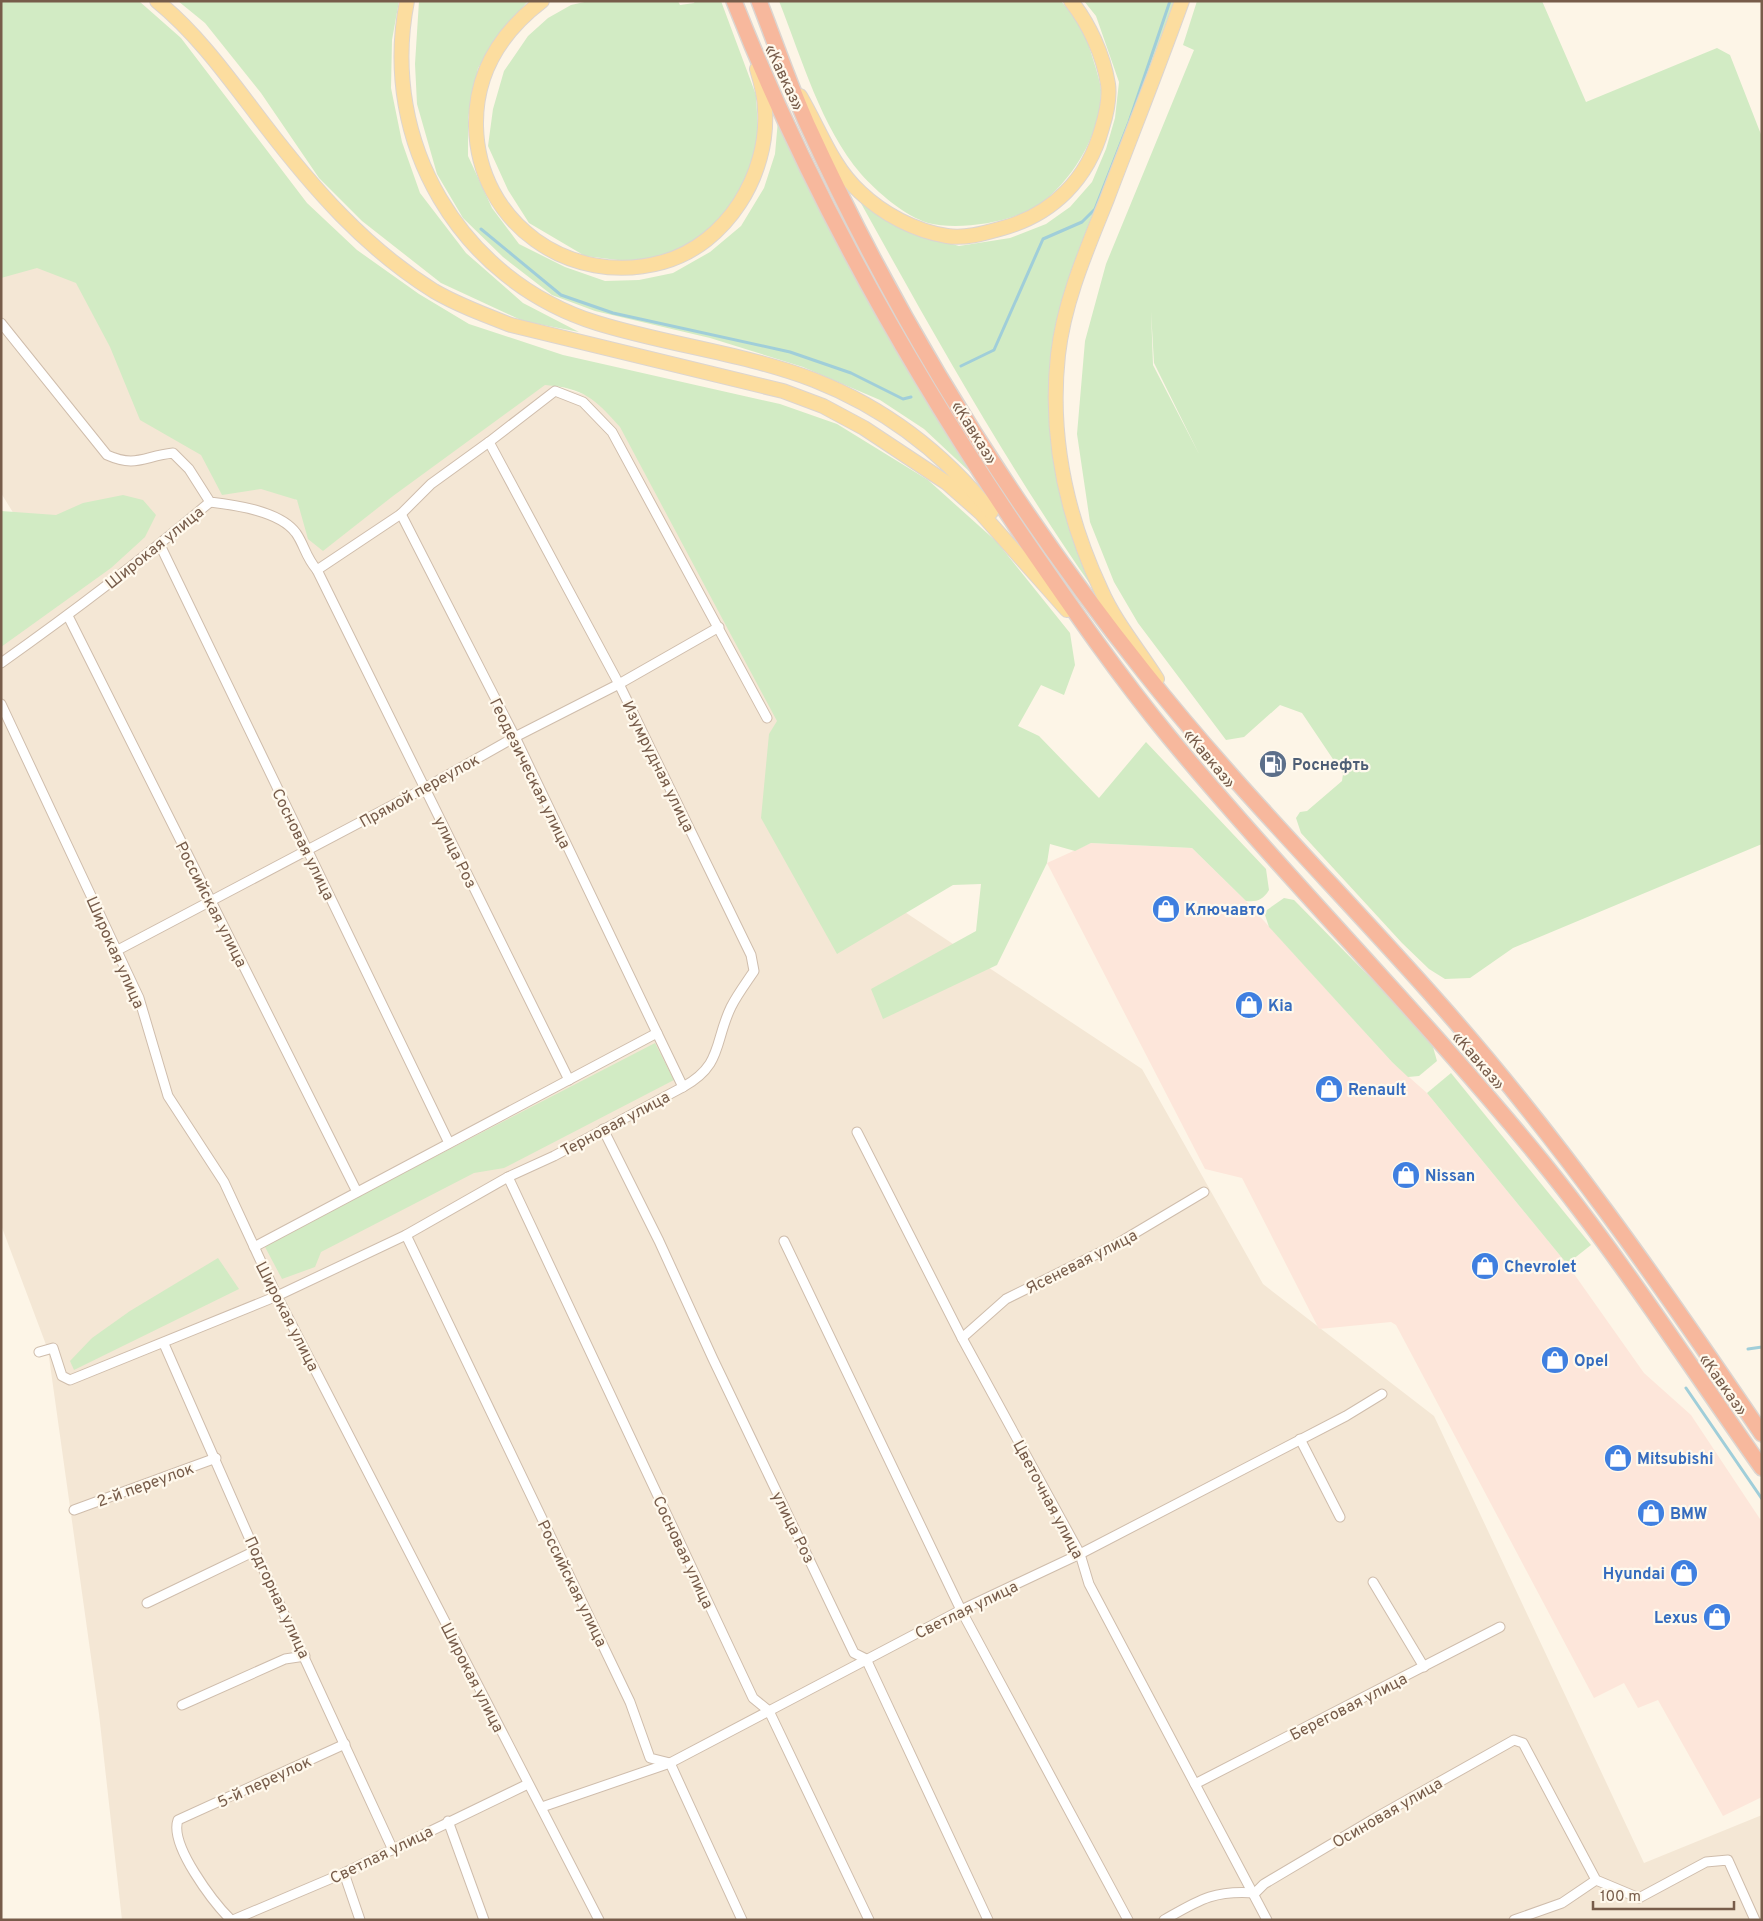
<svg xmlns="http://www.w3.org/2000/svg" width="1763" height="1921" font-family="Overpass,sans-serif">
	<style>
		.residential { fill: #f4e7d5 }
		.commercial { fill: #fde6da }
		.green { fill: #d2ebc4; fill-rule: evenodd }
		.lines { fill: none; stroke-linecap: round; stroke-linejoin: round }
		.stream { stroke: #a0ced9; stroke-width: 3 }
		.street-casing { stroke: #cfbdac; stroke-width: 11 }
		.primary-casing { stroke: #dcd5d0; stroke-width: 16 }
		.highway-casing { stroke: #dcd5d0; stroke-width: 18 }
		.street { stroke: #fff; stroke-width: 9 }
		.primary { stroke: #fcdd9f; stroke-width: 14 }
		.highway { stroke: #f7b89d; stroke-width: 15 }
		.labels { text-anchor: middle; stroke-width: 4.5; stroke-linejoin: round; paint-order: stroke }
		.street-label { font-size: 16px; fill: #775c4a; stroke: #fff9ed }
		.service-label { font-size: 16px; font-weight: bold; fill: #4e5e75; stroke: #fff9ed; text-anchor: start }
		.shop-label { font-size: 16px; font-weight: bold; fill: #366cbe; stroke: #fff9ed; text-anchor: start }
	</style>
	<rect width="100%" height="100%" fill="#fdf5e7"/>
	<polygon class="residential" points="49,236 242,467 341,527 522,376 637,410 861,883 1142,1069 1263,1284 1434,1416 1644,1863 1762,1815 1762,1920 122,1920 99,1714 48,1350 1,1225 1,623 65,597 1,493 1,254"/>
	<polygon class="commercial" points="1091,843 1192,848 1246,901 1392,1062 1427,1093 1567,1264 1644,1373 1691,1415 1762,1522 1762,1797 1723,1816 1658,1700 1638,1708 1624,1683 1594,1698 1396,1325 1391,1322 1319,1329 1242,1178 1205,1169 1047,863"/>
	<g class="green">
		<path d="M1,1H139L181,38L307,203L357,250L419,294L469,324L563,355L780,404L837,424L928,480L997,542L1070,633L1075,665L1064,695L1041,685L1018,726L1039,736L1099,798L1146,742L1266,869L1269,890C1263,900 1257,902 1246,901L1192,848L1091,843L1075,851L1050,844L1047,863L997,965L883,1019L871,989L976,931L981,884L953,885L837,954L761,818L769,734L777,721L620,427C595,399 584,388 545,385L393,496L323,551L308,539L297,500L261,489L222,495L201,455L140,420L110,347L76,283L37,268L1,278Z"/>
		<polygon points="178,1 399,1 392,40 391,88 402,142 420,193 466,253 523,303 579,332 523,321 441,283 362,221 319,178 261,93 205,23"/>
		<polygon points="419,1 528,1 506,26 478,68 468,118 468,156 492,208 519,244 565,267 605,281 639,280 673,273 710,252 741,226 764,188 775,154 778,120 883,325 970,472 924,429 880,400 803,367 710,338 595,311 552,295 503,257 463,218 437,174 417,104 415,64"/>
		<polygon points="589,1 678,1 680,5 694,3 695,1 721,1 756,95 758,131 751,176 733,209 704,238 667,257 626,261 585,256 529,223 508,190 488,146 493,109 504,71 528,36 548,18 571,5"/>
		<path d="M779,1H1061C1068,10 1076,19 1082,28C1086,36 1101,81 1101,90C1101,132 1076,175 1044,201C1018,222 960,231 928,223C905,216 877,192 861,174C821,127 802,59 779,1Z"/>
		<path d="M1084,1H1178L1051,364L1063,505L1090,584C1004,460 930,328 857,196L915,233L959,246L1010,238L1046,224L1070,207L1092,182L1106,149L1115,118L1119,82L1096,16Z"/>
		<path d="M1197,1H1542L1586,102L1717,48L1730,55L1762,137V844L1513,948L1470,978L1445,979L1429,969L1402,943L1301,833L1296,818L1300,812L1307,811L1342,781L1343,774L1302,713L1280,705L1244,737L1226,740L1138,623L1114,582L1090,522L1077,434L1085,341L1106,264L1194,50L1183,45ZM1151,311L1154,363L1199,454L1153,365Z"/>
		<polygon points="123,495 143,500 156,515 145,537 111,568 1,647 1,511 56,515 83,503"/>
		<polygon points="1284,898 1294,900 1423,1031 1433,1047 1437,1061 1419,1076 1408,1077 1392,1062 1269,927 1264,912"/>
		<polygon points="655,1043 674,1080 504,1168 474,1173 321,1252 315,1267 282,1279 264,1245"/>
		<polygon points="1451,1073 1591,1245 1567,1264 1427,1093"/>
		<polygon points="218,1258 239,1289 74,1370 70,1361 92,1338 130,1311"/>
	</g>
	<g class="lines">
		<g class="stream">
			<polyline points="481,229 561,295 613,313 790,352 851,373 903,399 911,397"/>
			<polyline points="961,366 994,350 1043,239 1082,222 1095,209 1129,122 1170,1"/>
			<polyline points="1748,1349 1762,1347"/>
			<polyline points="1686,1388 1762,1499"/>
		</g>
		<defs>
			<g id="street">
				<path d="M1,323L107,455C136,468 144,456 173,453L189,469L210,502C235,505 280,511 296,533C305,546 305,556 317,570L401,514L431,484L489,442L555,391L583,402L612,432L767,718"/>
				<path d="M489,442L619,684L751,955L754,971C746,983 737,995 731,1007C714,1042 723,1065 683,1087"/>
				<polyline points="401,514 515,737 657,1033"/>
				<polyline points="160,545 449,1143"/>
				<polyline points="317,570 569,1080"/>
				<polyline points="68,616 357,1192"/>
				<path d="M1,663C73,612 143,559 210,502"/>
				<polyline points="1,704 139,998 168,1096 224,1182 277,1296 599,1920"/>
				<polyline points="116,951 425,788 515,737 619,684 719,627"/>
				<polyline points="603,1129 659,1241 713,1359 854,1653 866,1659 988,1920"/>
				<polyline points="857,1132 962,1338 1080,1554 1089,1584 1267,1920"/>
				<polyline points="508,1177 753,1698 769,1711 869,1920"/>
				<polyline points="406,1235 630,1702 650,1758 670,1763 742,1920"/>
				<polyline points="784,1241 961,1610 1128,1920"/>
				<polyline points="962,1338 1006,1299 1115,1245 1204,1192"/>
				<polyline points="164,1344 255,1551 393,1850"/>
				<polyline points="39,1352 53,1348 62,1376 70,1380 277,1296 406,1235 508,1177 554,1156 683,1087 657,1033 254,1247"/>
				<polyline points="1300,1439 1340,1517"/>
				<polyline points="74,1510 216,1458"/>
				<polyline points="1373,1582 1424,1667"/>
				<polyline points="147,1603 255,1551"/>
				<polyline points="182,1705 285,1659 305,1656"/>
				<polyline points="1195,1784 1500,1627"/>
				<polyline points="542,1807 670,1763 961,1610 1080,1554 1346,1416 1382,1394"/>
				<polyline points="448,1821 484,1920"/>
				<polyline points="344,1873 360,1920"/>
				<path d="M231,1920C214,1903 169,1845 178,1820L345,1744"/>
				<polyline points="233,1920 344,1873 528,1784"/>
				<path d="M1164,1920C1199,1900 1213,1890 1255,1893L1264,1884L1377,1817L1514,1740L1523,1743L1596,1880L1639,1898L1706,1862L1728,1860L1755,1920"/>
				<polyline points="1514,1920 1562,1903 1596,1880"/>
			</g>
			<g id="primary">
				<path d="M157,1C199,35 231,81 264,124C313,188 365,248 434,291C458,305 485,315 511,325L783,391L823,406L864,428L947,483L981,513L1067,610"/>
				<path d="M407,1C379,142 460,280 597,323C668,345 743,353 814,380C885,408 943,452 991,512"/>
				<path d="M542,1C500,33 475,73 476,126C478,223 570,288 663,262C727,244 769,174 765,110C765,96 761,82 757,69"/>
				<path d="M800,96C819,128 832,167 860,192C883,214 915,231 947,236C965,239 985,233 1003,228C1053,214 1088,179 1102,128C1106,115 1110,98 1108,84C1103,54 1089,24 1071,1"/>
				<path d="M1157,679C1138,649 1115,622 1101,590C1066,515 1049,437 1058,355C1064,301 1087,249 1107,199C1132,133 1158,68 1182,1"/>
			</g>
			<g id="highway">
				<path d="M734,1C809,192 911,372 1026,541C1072,608 1118,675 1170,738C1289,882 1422,1014 1540,1159C1620,1257 1689,1365 1762,1468"/>
				<path d="M759,1C775,42 789,84 807,124C896,319 1012,506 1145,673C1236,788 1341,892 1439,1003C1558,1137 1661,1285 1762,1434"/>
			</g>
		</defs>
		<use href="#street" class="street-casing"/>
		<use href="#primary" class="primary-casing"/>
		<use href="#highway" class="highway-casing"/>
		<use href="#street" class="street"/>
		<use href="#primary" class="primary"/>
		<use href="#highway" class="highway"/>
	</g>
	<defs>
		<symbol id="fuel-disc" viewBox="-11 -11 22 22"><circle r="9.5" fill="#5c6f8a" stroke="#fff9ed"/><path d="M-5.5-6h7V0h2V4h1.3V-2.5L3-4.5l.8-.8L6-3V5H2.5V1h-1V6h-7ZM-4.2-4.7v3.2H.2V-4.7Z" fill="#fff"/></symbol>
		<symbol id="shop-disc" viewBox="-11 -11 22 22"><circle r="9.5" fill="#3f7fe0" stroke="#fff9ed"/><path d="M-5-2.5h2.3a2.7 3.5 0 0 1 5.4 0H5L5.5 6h-11ZM-1.5-2.5h3a1.5 2.3 0 0 0-3 0Z" fill="#fff"/></symbol>
	</defs>
	<g fill-rule="evenodd">
		<use href="#fuel-disc" x="1257" y="748" width="32" height="32"/>
		<use href="#shop-disc" x="1150" y="893" width="32" height="32"/>
		<use href="#shop-disc" x="1233" y="989" width="32" height="32"/>
		<use href="#shop-disc" x="1313" y="1073" width="32" height="32"/>
		<use href="#shop-disc" x="1390" y="1159" width="32" height="32"/>
		<use href="#shop-disc" x="1469" y="1250" width="32" height="32"/>
		<use href="#shop-disc" x="1539" y="1344" width="32" height="32"/>
		<use href="#shop-disc" x="1602" y="1442" width="32" height="32"/>
		<use href="#shop-disc" x="1635" y="1497" width="32" height="32"/>
		<use href="#shop-disc" x="1668" y="1557" width="32" height="32"/>
		<use href="#shop-disc" x="1701" y="1601" width="32" height="32"/>
	</g>
	<g class="labels">
		<g class="street-label">
			<text transform="translate(785 77) rotate(65)" y="6">«Кавказ»</text>
			<text transform="translate(975 432) rotate(58)" y="6">«Кавказ»</text>
			<text transform="translate(154 547) rotate(-39)" y="6">Широкая улица</text>
			<text transform="translate(1210 758) rotate(50)" y="6">«Кавказ»</text>
			<text transform="translate(659 766) rotate(64)" y="6">Изумрудная улица</text>
			<text transform="translate(531 773) rotate(64)" y="6">Геодезическая улица</text>
			<text transform="translate(419 790) rotate(-29)" y="6">Прямой переулок</text>
			<text transform="translate(304 844) rotate(64)" y="6">Сосновая улица</text>
			<text transform="translate(456 852) rotate(64)" y="6">улица Роз</text>
			<text transform="translate(212 904) rotate(63)" y="6">Российская улица</text>
			<text transform="translate(116 952) rotate(66)" y="6">Широкая улица</text>
			<text transform="translate(1479 1060) rotate(49)" y="6">«Кавказ»</text>
			<text transform="translate(615 1123) rotate(-28)" y="6">Терновая улица</text>
			<text transform="translate(1081 1261) rotate(-27)" y="6">Ясеневая улица</text>
			<text transform="translate(288 1316) rotate(63)" y="6">Широкая улица</text>
			<text transform="translate(1724 1384) rotate(55)" y="6">«Кавказ»</text>
			<text transform="translate(145 1484) rotate(-20)" y="6">2-й переулок</text>
			<text transform="translate(1049 1499) rotate(62)" y="6">Цветочная улица</text>
			<text transform="translate(794 1527) rotate(64)" y="6">улица Роз</text>
			<text transform="translate(684 1552) rotate(65)" y="6">Сосновая улица</text>
			<text transform="translate(573 1583) rotate(64)" y="6">Российская улица</text>
			<text transform="translate(278 1597) rotate(65)" y="6">Подгорная улица</text>
			<text transform="translate(966 1609) rotate(-26)" y="6">Светлая улица</text>
			<text transform="translate(473 1677) rotate(63)" y="6">Широкая улица</text>
			<text transform="translate(1348 1706) rotate(-27)" y="6">Береговая улица</text>
			<text transform="translate(264 1781) rotate(-25)" y="6">5-й переулок</text>
			<text transform="translate(1387 1812) rotate(-30)" y="6">Осиновая улица</text>
			<text transform="translate(381 1854) rotate(-26)" y="6">Светлая улица</text>
		</g>
		<g class="service-label">
			<text x="1292" y="770">Роснефть</text>
		</g>
		<g class="shop-label">
			<text x="1185" y="915">Ключавто</text>
			<text x="1268" y="1011">Kia</text>
			<text x="1348" y="1095">Renault</text>
			<text x="1425" y="1181">Nissan</text>
			<text x="1504" y="1272">Chevrolet</text>
			<text x="1574" y="1366">Opel</text>
			<text x="1637" y="1464">Mitsubishi</text>
			<text x="1670" y="1519">BMW</text>
			<text x="1665" y="1579" text-anchor="end">Hyundai</text>
			<text x="1698" y="1623" text-anchor="end">Lexus</text>
		</g>
	</g>
	<rect width="1763" height="1921" fill="none" stroke="#775c4a" stroke-width="5"/>
	<path d="M1593 1901v8h141v-8" fill="none" stroke="#775c4a" stroke-width="2.5"/>
	<text x="1600" y="1901" font-size="15" fill="#775c4a" stroke="#fff9ed" stroke-width="4" paint-order="stroke">100 m</text>
</svg>
